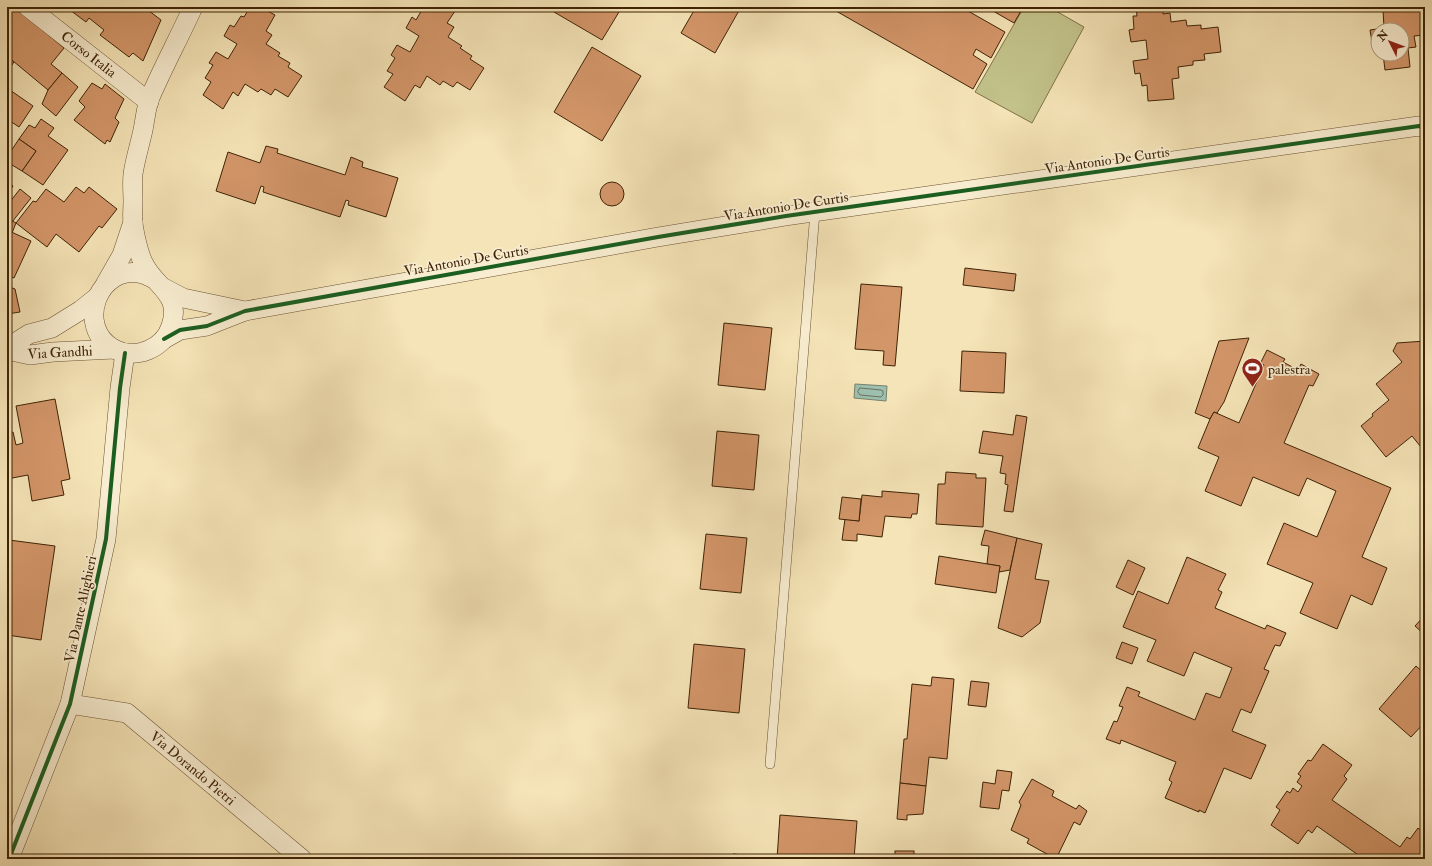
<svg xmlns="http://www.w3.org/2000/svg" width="1432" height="866" font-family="'IM FELL Double Pica',serif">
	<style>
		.green { fill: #c2c28a; stroke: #807248 }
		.water { fill: #9cbfaf; stroke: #77816c }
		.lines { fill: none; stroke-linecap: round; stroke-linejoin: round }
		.shore { stroke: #6e715b; stroke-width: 1 }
		.building { fill: #d39669; stroke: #3f2307 }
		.service-casing { stroke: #6c5333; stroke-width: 10 }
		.minor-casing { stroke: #6c5333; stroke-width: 20 }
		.service { stroke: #f8edd0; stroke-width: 9 }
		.minor { stroke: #f8edd0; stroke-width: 19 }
		.cycleway-casing { stroke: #f8edd0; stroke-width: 6 }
		.cycleway { stroke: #1b5e20; stroke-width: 4 }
		.labels { text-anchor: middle; stroke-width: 3.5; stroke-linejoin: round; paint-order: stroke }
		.street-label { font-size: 14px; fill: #3f2307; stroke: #f8edd0 }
		.poi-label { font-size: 14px; fill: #3f2307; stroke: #f8edd0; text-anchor: start }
	</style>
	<rect width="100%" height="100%" fill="#f5e4b7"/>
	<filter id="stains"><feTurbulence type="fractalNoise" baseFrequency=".005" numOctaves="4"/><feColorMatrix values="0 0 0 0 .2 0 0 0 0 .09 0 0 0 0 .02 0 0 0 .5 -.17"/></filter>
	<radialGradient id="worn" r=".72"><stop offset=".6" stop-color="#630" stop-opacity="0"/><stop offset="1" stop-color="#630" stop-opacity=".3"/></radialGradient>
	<polygon class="green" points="1024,7 1049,7 1084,27 1032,123 975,92"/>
	<polygon class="water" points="855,384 887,386 886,401 854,398"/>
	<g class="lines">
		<polygon class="shore" points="860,388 881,390 883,391 883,395 881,397 860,395 858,392"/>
	</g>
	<g class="building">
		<polygon points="7,7 15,7 64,48 51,64 62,73 48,90 7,56"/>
		<polygon points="66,7 144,7 161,20 143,61 133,53 129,57 100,35 104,30 89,18 86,22"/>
		<polygon points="250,7 260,7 275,15 266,31 272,35 266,44 280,53 278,56 290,63 288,67 302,76 288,97 275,89 271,95 261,89 258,92 245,84 238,96 233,92 223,109 203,95 211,82 205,78 213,65 209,63 216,52 228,59 237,44 224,36 230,25 234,27 241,16 244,17"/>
		<polygon points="427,7 457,8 447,23 454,27 448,37 462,46 460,48 472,56 470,59 484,68 470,90 457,82 453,87 443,81 440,85 427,76 420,88 415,85 405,101 384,87 393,74 387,71 395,58 391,55 397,45 410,52 419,36 406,28 412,17 416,20 423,8 426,10"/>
		<polygon points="557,7 622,7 602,40 554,12"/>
		<polygon points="696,7 741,7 715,53 681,33"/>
		<polygon points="829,7 961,7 1005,32 991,58 976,49 973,55 987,64 973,89"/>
		<polygon points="986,7 1014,7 1021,11 1014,23"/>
		<polygon points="1136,7 1163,7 1163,14 1170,13 1171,22 1186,20 1187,26 1201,25 1201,29 1218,27 1221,52 1204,54 1205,60 1193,61 1193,65 1178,67 1179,78 1172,79 1174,99 1148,101 1147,85 1142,86 1140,73 1135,74 1133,61 1148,59 1146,40 1131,42 1129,30 1134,29 1133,16 1137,16"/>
		<polygon points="1367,7 1425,7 1425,35 1414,36 1416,47 1408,48 1410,67 1385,70 1383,54 1402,54 1402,30 1378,30 1378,50 1377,42 1372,42 1370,30 1384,28 1383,9 1367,11"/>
		<polygon points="592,47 641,76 602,141 554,112"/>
		<polygon points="7,56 14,62 7,72"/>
		<polygon points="62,73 78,87 56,116 42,104 48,90"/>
		<polygon points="92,83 102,89 105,84 124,99 115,118 119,122 110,142 107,140 105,144 74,120 85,107 79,101"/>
		<polygon points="7,88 33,106 19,127 7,119"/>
		<polygon points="41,119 54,128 48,136 68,150 43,185 22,171 36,151 19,139 29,125 35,128"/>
		<polygon points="19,139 36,151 22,171 7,162 7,157"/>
		<polygon points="266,146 278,149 277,153 345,175 351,157 363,162 362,167 398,178 386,217 348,205 349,201 346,200 340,217 263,192 264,187 261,186 255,204 216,191 228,152 260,163"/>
		<polygon points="7,181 13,186 7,194"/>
		<circle cx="612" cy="194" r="12"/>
		<polygon points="76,187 84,193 89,187 117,209 102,228 99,226 79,252 56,234 47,247 16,223 33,201 36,202 46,189 64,202"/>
		<polygon points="20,189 31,198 12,222 7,218 7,201 9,203"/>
		<polygon points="7,218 16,223 12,233 7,230"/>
		<polygon points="7,230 31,241 14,278 7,275"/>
		<polygon points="965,268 1016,274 1014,291 963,285"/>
		<polygon points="861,284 902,287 895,366 883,365 884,351 855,349"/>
		<polygon points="7,286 15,289 20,312 7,314"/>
		<polygon points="724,323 772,328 765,390 718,385"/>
		<polygon points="1249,338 1224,402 1217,413 1214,412 1210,419 1195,413 1219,341"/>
		<polygon points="1425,341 1425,452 1412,436 1386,457 1361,426 1373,416 1372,414 1389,400 1376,384 1402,362 1393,351 1397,343"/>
		<polygon points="1267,350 1285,359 1283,362 1298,370 1301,364 1319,374 1313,386 1309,385 1284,443 1391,488 1362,557 1387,568 1372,605 1351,595 1337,629 1300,613 1313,583 1267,564 1284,523 1317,537 1336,491 1307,478 1299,496 1253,477 1241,506 1205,491 1219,457 1198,448 1210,419 1214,412 1239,423 1264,365 1261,362"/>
		<polygon points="962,351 1006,353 1004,393 960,391"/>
		<polygon points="55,399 70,479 61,481 64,495 32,501 28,475 7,479 7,433 13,432 16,445 23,443 16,406"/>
		<polygon points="1016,415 1027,417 1013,512 1004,511 1008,485 1005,484 1006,474 1000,473 1003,456 979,453 983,431 1013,435"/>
		<polygon points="717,431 759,435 754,490 712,486"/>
		<polygon points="946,472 976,474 976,478 986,478 983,527 936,524 938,484 945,484"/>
		<polygon points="882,491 919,494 917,514 912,514 911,518 885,516 882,537 857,534 857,541 842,540 845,519 859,521 862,495 882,497"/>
		<polygon points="842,497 861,499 859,521 839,519"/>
		<polygon points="985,530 1017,538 1010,570 999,572 1000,566 987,564 989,546 981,545"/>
		<polygon points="706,534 747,538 741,593 700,589"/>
		<polygon points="1017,538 1042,544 1035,579 1049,581 1040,623 1022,637 998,628"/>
		<polygon points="9,540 55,546 41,640 7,635 7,556"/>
		<polygon points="939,556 1000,566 996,593 935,584"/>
		<polygon points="1187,557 1226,574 1218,590 1222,592 1215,608 1265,629 1267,625 1286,633 1280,646 1275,645 1264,669 1269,671 1251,713 1241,709 1232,731 1266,745 1251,779 1224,768 1205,813 1199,810 1199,812 1165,798 1172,782 1169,780 1176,762 1121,740 1120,744 1106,739 1114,721 1117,722 1123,707 1119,706 1127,687 1140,692 1138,696 1195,720 1206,693 1220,698 1232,668 1194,652 1184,676 1147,661 1156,640 1123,627 1138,591 1168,604"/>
		<polygon points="1128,560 1145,568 1133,595 1116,587"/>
		<polygon points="1425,615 1425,633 1424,634 1415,626"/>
		<polygon points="1122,642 1138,648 1132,664 1116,658"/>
		<polygon points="694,644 745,649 739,713 688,708"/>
		<polygon points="1416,666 1425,674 1425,722 1411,737 1379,709"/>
		<polygon points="932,677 954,679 947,759 929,757 926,786 900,783 904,739 907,739 912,684 931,686"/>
		<polygon points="971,681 989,683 986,707 968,705"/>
		<polygon points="1323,744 1352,765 1344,776 1347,779 1332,800 1400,847 1407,837 1410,839 1418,828 1425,834 1425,859 1364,859 1317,826 1312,833 1308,830 1298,844 1271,825 1280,810 1276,807 1287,791 1290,793 1293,788 1298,792 1302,786 1297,782 1301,776 1298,774 1308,760 1311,761"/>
		<polygon points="997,770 1012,772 1009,791 1002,790 999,809 980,807 983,782 995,784"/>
		<polygon points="1032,779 1054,791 1052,796 1076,809 1079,805 1087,811 1080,825 1074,822 1056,859 1027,843 1029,839 1011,830 1021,805 1019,802"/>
		<polygon points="900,783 926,786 923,814 907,815 907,820 897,819"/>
		<polygon points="780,815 857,821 854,859 777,859"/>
		<rect x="895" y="851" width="19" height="8"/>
		<polygon points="733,854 777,858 777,859 733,859"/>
	</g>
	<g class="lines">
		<defs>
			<polyline id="service" points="770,764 815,212"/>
			<g id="minor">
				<polyline points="28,7 149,102"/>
				<path d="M154,279C150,277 146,275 143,274C99,262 74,327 114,349C135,360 164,349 171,326C182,294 155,287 144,264C139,256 134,232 133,223C132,216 133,208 133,202C133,193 132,183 133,174C135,160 140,144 143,130C145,120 146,109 149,100C162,69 179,38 193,7"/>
				<polyline points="106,283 122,255 133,222"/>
				<polyline points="164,288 183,298 245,311"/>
				<polyline points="164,339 180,330 207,326 245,311 658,237 786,216 1419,126 1425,128"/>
				<polyline points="7,348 29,334 52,328 81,310 96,298"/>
				<polyline points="7,350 30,355 53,352 114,349"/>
				<polyline points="70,704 127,713 302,859"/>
				<polyline points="9,859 70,704 106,539 120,388 125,353"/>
			</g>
		</defs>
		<use href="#service" class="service-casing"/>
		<use href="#minor" class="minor-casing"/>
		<use href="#service" class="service"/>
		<use href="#minor" class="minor"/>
		<defs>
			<g id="cycleway">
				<polyline points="164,339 180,330 207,326 245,311 658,237 786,216 1419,126 1425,128"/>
				<polyline points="9,859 70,704 106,539 120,388 125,353"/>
			</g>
		</defs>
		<use href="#cycleway" class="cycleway-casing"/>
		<use href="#cycleway" class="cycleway"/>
	</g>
	<defs>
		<symbol id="stadium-pin" viewBox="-11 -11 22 30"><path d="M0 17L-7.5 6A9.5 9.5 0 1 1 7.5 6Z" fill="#8f2418" stroke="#f8edd0"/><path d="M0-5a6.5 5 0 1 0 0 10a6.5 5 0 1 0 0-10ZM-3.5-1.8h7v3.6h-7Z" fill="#fff"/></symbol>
	</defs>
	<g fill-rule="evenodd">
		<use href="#stadium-pin" x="1240" y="356" width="25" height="34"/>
	</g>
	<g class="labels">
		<g class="street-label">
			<text transform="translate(89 54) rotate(38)" y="5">Corso Italia</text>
			<text transform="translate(1107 160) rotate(-8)" y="5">Via Antonio De Curtis</text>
			<text transform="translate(786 206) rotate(-9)" y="5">Via Antonio De Curtis</text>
			<text transform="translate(466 260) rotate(-10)" y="5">Via Antonio De Curtis</text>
			<text transform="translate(60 352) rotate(-3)" y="5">Via Gandhi</text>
			<text transform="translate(80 609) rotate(-78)" y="5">Via Dante Alighieri</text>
			<text transform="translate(193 768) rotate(40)" y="5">Via Dorando Pietri</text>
		</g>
		<g class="poi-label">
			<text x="1268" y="374">palestra</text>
		</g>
	</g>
	<rect width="1432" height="866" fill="none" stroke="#f5e4b7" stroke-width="24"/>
	<rect x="8" y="8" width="1416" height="850" fill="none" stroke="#3f2307" stroke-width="2"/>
	<rect x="12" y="12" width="1408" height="842" fill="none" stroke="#3f2307"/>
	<g transform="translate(1390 42) rotate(312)"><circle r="19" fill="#f8edd0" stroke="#ae9c80"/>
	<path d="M0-3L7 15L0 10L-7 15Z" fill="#8f2418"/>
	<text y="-6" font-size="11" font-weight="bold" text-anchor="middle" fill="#3f2307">N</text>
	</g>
	<rect width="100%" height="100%" filter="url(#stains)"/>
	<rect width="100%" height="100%" fill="url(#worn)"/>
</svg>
